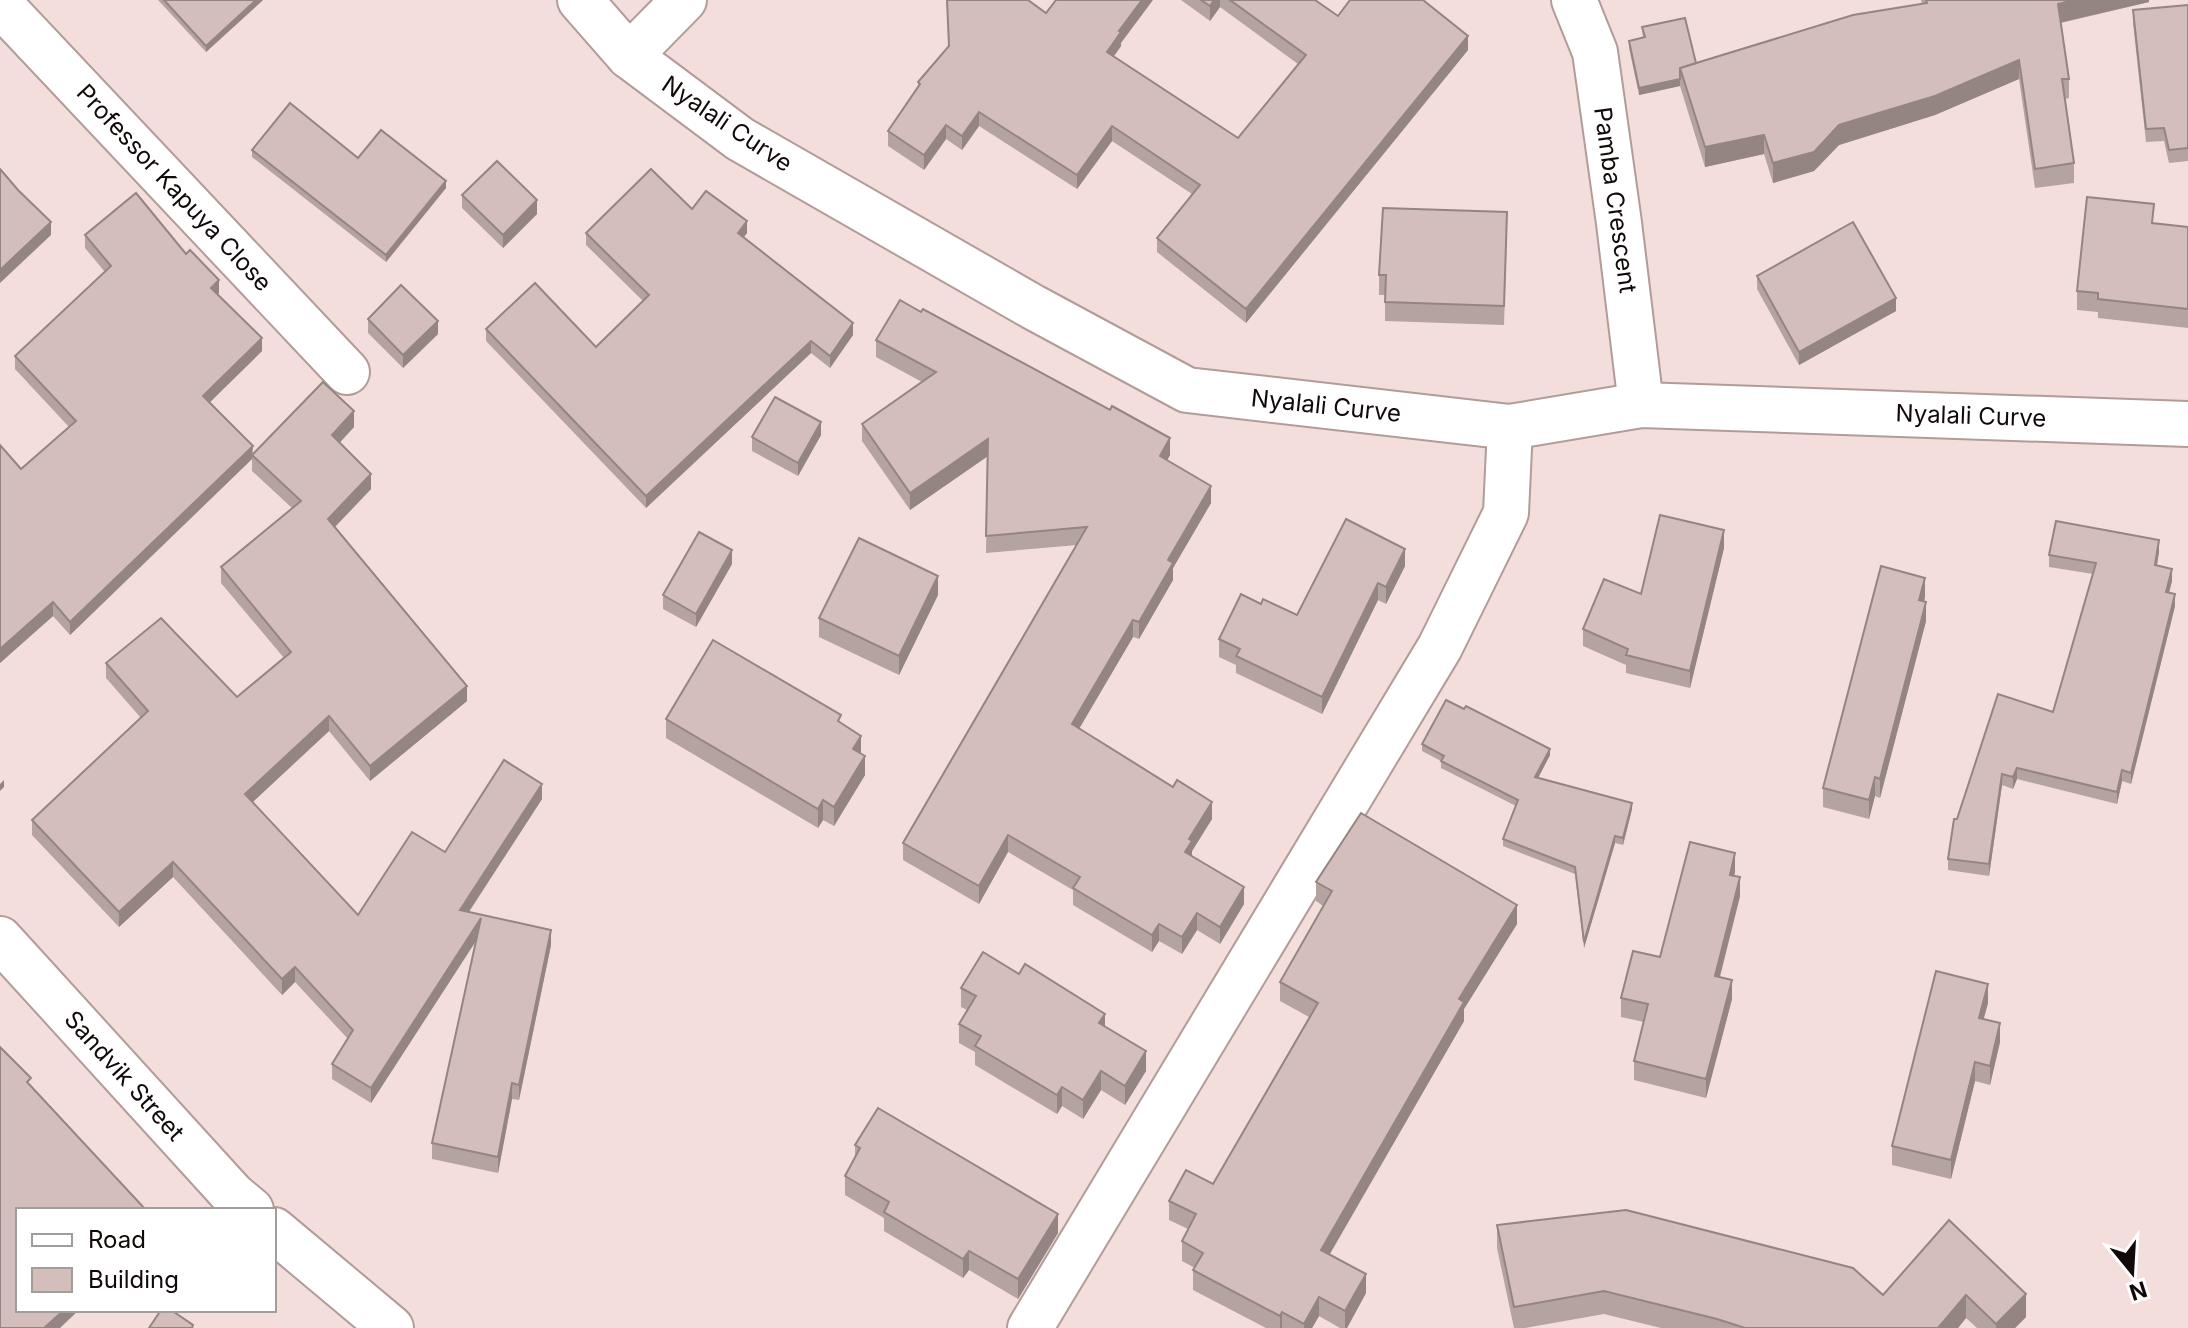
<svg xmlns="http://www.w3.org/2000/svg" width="2188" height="1328" font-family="Inter,sans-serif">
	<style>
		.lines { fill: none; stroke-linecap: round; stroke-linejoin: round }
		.minor-casing { stroke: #b19c99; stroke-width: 48 }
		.minor { stroke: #fff; stroke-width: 44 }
		.wall { fill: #b5a3a1 }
		.shaded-wall { fill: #948583 }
		.building { fill: #d3bebb; stroke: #948583; stroke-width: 2 }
		.labels { text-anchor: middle; stroke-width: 6; stroke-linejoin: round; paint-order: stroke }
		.street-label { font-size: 24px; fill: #110a09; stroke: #fff }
	</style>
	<rect width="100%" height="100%" fill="#f4dedb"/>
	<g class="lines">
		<defs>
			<g id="minor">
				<polyline points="580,0 629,56 740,139 1033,307 1187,390 1510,427 1641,405 2188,424"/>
				<polyline points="1574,0 1595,52 1619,223 1641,405"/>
				<polyline points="0,4 347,372"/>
				<polyline points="629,56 684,0"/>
				<polyline points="0,939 233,1195 251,1210"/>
				<polyline points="274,1230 391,1328"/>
				<polyline points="1030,1328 1440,647 1506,513 1510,427"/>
			</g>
		</defs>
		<use href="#minor" class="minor-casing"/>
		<use href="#minor" class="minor"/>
	</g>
	<g class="wall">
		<polygon points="158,0 263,0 206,52"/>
		<polygon points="1181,0 1315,0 1338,16 1468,50 1246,323 1157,252 1157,238 1192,194 1112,141 1077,189 979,126 962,150 946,139 924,170 888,146 888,131 918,88 918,82 949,46 1046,13 1121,43 1121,46 1114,56 1238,138 1298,64 1220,7 1210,21"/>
		<polygon points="1921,0 2149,0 2149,2 2061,23 2069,79 2069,98 2065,99 2074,163 2074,183 2035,188 2019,79 1935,115 1839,145 1814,171 1773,183 1764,154 1705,167 1680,86 1639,95 1629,48 1629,41 1643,38 1642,27 1696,63 1922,4"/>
		<polygon points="2188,5 2188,161 2169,163 2164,141 2146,142 2133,23 2133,10"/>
		<polygon points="252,150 358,158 446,188 386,262 252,157"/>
		<polygon points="462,195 537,214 503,248 462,208"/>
		<polygon points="692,209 747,233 744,237 853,335 830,368 811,353 646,508 486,341 486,329 596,347 643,301 586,245 586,233"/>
		<polygon points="2154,223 2188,227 2188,328 2098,318 2098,312 2077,310 2077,291"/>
		<polygon points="1507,231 1504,325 1385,321 1385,295 1379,295 1379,275"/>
		<polygon points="85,235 219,293 218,294 262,351 210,402 253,455 354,427 339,443 371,489 335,527 467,701 370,781 329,731 253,802 358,915 445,852 542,799 469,912 551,945 519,1100 512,1099 498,1173 432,1159 432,1143 476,941 371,1103 332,1079 332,1064 348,1039 295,982 282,995 173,877 119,927 32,835 32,820 141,718 106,678 106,663 237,697 284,658 221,583 221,567 292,508 252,471 252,459 70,635 53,616 0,663 0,445 21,469 69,427 15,369 15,356 105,272 85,248"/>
		<polygon points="1757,276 1896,311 1799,365 1757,289"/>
		<polygon points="368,319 438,334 403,368 368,333"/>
		<polygon points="876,340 1170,455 1167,460 1211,503 1173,568 1173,580 1139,639 1133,637 1079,728 1212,819 1192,851 1192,857 1244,904 1220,944 1197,930 1182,954 1159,941 1152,952 1073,905 1073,890 1008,852 979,904 903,860 903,843 1077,545 986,553 988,456 910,510 862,441 862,424 922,382 876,357"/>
		<polygon points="821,435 798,476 752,451 752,437"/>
		<polygon points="1724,548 1690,688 1626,673 1626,665 1583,646 1583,629 1641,594"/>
		<polygon points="2159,552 2157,565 2172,581 2169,593 2175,606 2131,784 2122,781 2117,804 2017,779 2013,789 2002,785 1989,876 1948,870 1948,859 1957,819 2053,712 2093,574 2049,567 2049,555"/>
		<polygon points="732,564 696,627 663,609 663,595"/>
		<polygon points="1405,566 1386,604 1378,600 1322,714 1236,673 1236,665 1219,657 1219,639 1261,604 1297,615"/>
		<polygon points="938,595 899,675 819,637 819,618"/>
		<polygon points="1925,597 1924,602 1926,621 1880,798 1875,796 1869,819 1823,807 1823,788"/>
		<polygon points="666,719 841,724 861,753 865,775 834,826 823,820 818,828 666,738"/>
		<polygon points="1422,744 1550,755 1538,778 1632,809 1623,845 1615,843 1584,948 1575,874 1503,846 1503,839 1516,806 1441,768 1441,761 1422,751"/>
		<polygon points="1735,872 1734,875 1740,896 1720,977 1732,999 1706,1098 1634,1080 1634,1061 1644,1022 1621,1017 1621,998 1660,957"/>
		<polygon points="1316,882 1517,924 1464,1009 1464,1021 1330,1254 1366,1293 1347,1328 1340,1328 1319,1316 1312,1328 1266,1328 1193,1290 1193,1270 1195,1268 1182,1261 1182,1241 1188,1229 1169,1220 1169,1201 1213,1184 1309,1017 1280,1001 1280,982 1323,906 1316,901"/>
		<polygon points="961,988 1105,1026 1146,1071 1125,1105 1101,1090 1083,1119 1062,1106 1057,1114 975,1065 975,1052 959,1043 959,1024 967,1010 961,1007"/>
		<polygon points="1988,1003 1983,1019 2000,1042 1990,1085 1975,1081 1951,1179 1892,1165 1892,1146"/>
		<polygon points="855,1145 1058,1233 1018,1299 969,1270 963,1278 884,1231 884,1218 845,1195 845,1176 855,1157"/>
		<polygon points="1949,1220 2026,1317 2015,1328 1977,1328 1966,1318 1958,1328 1661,1328 1604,1314 1525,1328 1514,1328 1497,1248 1497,1225 1883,1295"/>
	</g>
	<g class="shaded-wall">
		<polygon points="256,0 263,0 206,52 206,46"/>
		<polygon points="1142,0 1153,0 1121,43 1121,46 1107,66 1107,52 1119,31"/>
		<polygon points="1214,0 1220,0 1220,7 1210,21 1210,6"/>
		<polygon points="2074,0 2149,0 2149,2 2058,23 2058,4"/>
		<polygon points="1468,36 1468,50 1246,323 1246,309"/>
		<polygon points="2019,60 2019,79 1935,115 1839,145 1814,171 1773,183 1773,163 1839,125"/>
		<polygon points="1680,79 1680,86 1639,95 1639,88"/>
		<polygon points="979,112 979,126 962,150 962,136"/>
		<polygon points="946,125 946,139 924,170 924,155"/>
		<polygon points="1112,126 1112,141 1077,189 1077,175"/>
		<polygon points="1764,135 1764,154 1705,167 1705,147"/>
		<polygon points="446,181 446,188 386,262 386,255"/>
		<polygon points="537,200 537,214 503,248 503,235"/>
		<polygon points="747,221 747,233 738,245 738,233"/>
		<polygon points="51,222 51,235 0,283 0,270"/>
		<polygon points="219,280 219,293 211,301 211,288"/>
		<polygon points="1896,298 1896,311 1799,365 1799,352"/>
		<polygon points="438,321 438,334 403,368 403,355"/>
		<polygon points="853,323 853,335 830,368 830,356"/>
		<polygon points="262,338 262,351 203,409 203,396"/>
		<polygon points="811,341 811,353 646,508 646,496"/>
		<polygon points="354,411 354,427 332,451 332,435"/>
		<polygon points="821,422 821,435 798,476 798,463"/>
		<polygon points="1170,438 1170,455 1160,473 1160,456"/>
		<polygon points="988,439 988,456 910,510 910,493"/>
		<polygon points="253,446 252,459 70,635 70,622"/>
		<polygon points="371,474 371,489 328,534 328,519"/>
		<polygon points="1211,486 1211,503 1173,568 1173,580 1139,639 1139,622 1168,560"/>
		<polygon points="1724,530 1724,548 1690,688 1690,671"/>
		<polygon points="2159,540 2159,552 2155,576 2155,565"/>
		<polygon points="1405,549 1405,566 1386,604 1386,587"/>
		<polygon points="732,550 732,564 696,627 696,614"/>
		<polygon points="2172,569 2172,581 2166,604 2166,592"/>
		<polygon points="938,576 938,595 899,675 899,656"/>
		<polygon points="1925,578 1925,597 1919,620 1919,600"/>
		<polygon points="1378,583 1378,600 1322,714 1322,697"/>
		<polygon points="2175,594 2175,606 2131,784 2131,773"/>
		<polygon points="53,602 53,616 0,663 0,649"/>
		<polygon points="1926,602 1926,621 1880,798 1880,779"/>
		<polygon points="1133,620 1133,637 1072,741 1072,724"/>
		<polygon points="467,686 467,701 370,781 370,766"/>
		<polygon points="329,716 329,731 245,809 245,794"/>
		<polygon points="861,736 861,755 853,749"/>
		<polygon points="1550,749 1550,755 1535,784 1535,777"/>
		<polygon points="865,756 865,775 834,826 834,807"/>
		<polygon points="2017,768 2017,779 2013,789 2013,777"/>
		<polygon points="2122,770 2122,781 2117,804 2117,792"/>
		<polygon points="2002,774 2002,785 1989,876 1989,864"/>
		<polygon points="1875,777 1875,796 1869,819 1869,800"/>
		<polygon points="4,780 4,787 0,791 0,784"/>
		<polygon points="542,784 542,799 460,925 460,910"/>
		<polygon points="823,800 823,820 818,828 818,809"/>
		<polygon points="1212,802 1212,819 1192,851 1192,858 1185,852 1189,839"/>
		<polygon points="1632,803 1632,809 1623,845 1623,838"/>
		<polygon points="1008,835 1008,852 979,904 979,886"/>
		<polygon points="1615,836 1615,843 1584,948 1584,942"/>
		<polygon points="1735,853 1735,872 1730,894 1730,875"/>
		<polygon points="173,862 173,877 119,927 119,912"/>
		<polygon points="1740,877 1740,896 1715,995 1715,976"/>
		<polygon points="1244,887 1244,904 1220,944 1220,927"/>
		<polygon points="1517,905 1517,924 1464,1009 1464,1021 1321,1269 1321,1250 1459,999"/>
		<polygon points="1197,913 1197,930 1182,954 1182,937"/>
		<polygon points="481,918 481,933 371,1103 371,1088"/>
		<polygon points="1159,924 1159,941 1152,952 1152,935"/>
		<polygon points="551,930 551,945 519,1100 519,1085"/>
		<polygon points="295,967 295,982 282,995 282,979"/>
		<polygon points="1732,980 1732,999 1706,1098 1706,1079"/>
		<polygon points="1988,984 1988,1003 1979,1037 1979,1018"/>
		<polygon points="1105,1014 1105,1033 1099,1023"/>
		<polygon points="2000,1023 2000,1042 1990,1085 1990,1066"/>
		<polygon points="1146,1051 1146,1071 1125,1105 1125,1086"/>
		<polygon points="1975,1062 1975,1081 1951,1179 1951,1160"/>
		<polygon points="1101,1071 1101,1090 1083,1119 1083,1100"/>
		<polygon points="512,1083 512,1099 498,1173 498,1157"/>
		<polygon points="1062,1087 1062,1106 1057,1114 1057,1095"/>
		<polygon points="1058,1214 1058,1233 1018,1299 1018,1279"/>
		<polygon points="969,1251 969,1270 963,1278 963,1259"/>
		<polygon points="1366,1274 1366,1293 1347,1328 1345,1328 1345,1311"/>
		<polygon points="2026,1294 2026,1317 2015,1328 1996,1328 1996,1324"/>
		<polygon points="1966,1295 1966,1318 1958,1328 1938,1328"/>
		<polygon points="1319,1297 1319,1316 1312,1328 1304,1328 1304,1324"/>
		<polygon points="64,1310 79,1310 60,1328 44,1328"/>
		<polygon points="1282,1312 1282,1328 1280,1328 1280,1316"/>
	</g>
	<g class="building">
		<polygon points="164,0 256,0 206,46"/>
		<polygon points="947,0 1028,0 1046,13 1056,0 1142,0 1119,31 1121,32 1107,52 1238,138 1306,55 1230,0 1315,0 1338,16 1350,0 1423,0 1468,36 1246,309 1157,238 1200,185 1112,126 1077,175 979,112 962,136 946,125 924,155 888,131 920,84 918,82 949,46"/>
		<polygon points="1201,0 1214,0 1210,6"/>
		<polygon points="1926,0 2074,0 2058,4 2069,79 2062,79 2074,163 2035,169 2019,60 1935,96 1839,125 1814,152 1773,163 1764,135 1705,147 1680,68 1853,15 1927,3"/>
		<polygon points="2188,5 2188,148 2169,150 2164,128 2146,129 2133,10"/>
		<polygon points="1685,18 1696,63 1680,68 1680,79 1639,88 1629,41 1645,37 1642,27"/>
		<polygon points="290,103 358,158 381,130 446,181 386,255 252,150"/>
		<polygon points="497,161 537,200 503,235 462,195"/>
		<polygon points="0,169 18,190 51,222 0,270"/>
		<polygon points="651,169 692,209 706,191 747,221 738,233 853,323 830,356 811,341 646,496 486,329 535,283 596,347 649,295 586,233"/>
		<polygon points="136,193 186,254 190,250 219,280 211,288 262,338 203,396 253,446 70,622 53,602 0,649 0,445 21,469 76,421 15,356 111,266 85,235"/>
		<polygon points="2087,197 2154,204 2152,223 2188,227 2188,309 2098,299 2098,293 2077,291"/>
		<polygon points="1383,208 1507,212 1504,306 1385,302 1386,275 1379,275"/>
		<polygon points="1853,222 1896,298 1799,352 1757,276"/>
		<polygon points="401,285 438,321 403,355 368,319"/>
		<polygon points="900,300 921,312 923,309 1110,410 1112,406 1170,438 1160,456 1211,486 1168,560 1173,563 1139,622 1133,620 1072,724 1173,787 1177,780 1212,802 1189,839 1192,841 1185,852 1244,887 1220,927 1197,913 1182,937 1159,924 1152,935 1073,888 1080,877 1008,835 979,886 903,843 1087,527 986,536 988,439 910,493 862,424 936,372 876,340"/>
		<polygon points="323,382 354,411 332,435 371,474 328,519 467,686 370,766 329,716 245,794 358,915 412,832 445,852 504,760 542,784 460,910 551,930 519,1085 512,1083 498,1157 432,1143 481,918 371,1088 332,1064 353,1030 295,967 282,979 173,862 119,912 32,820 148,711 106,663 161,618 237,697 291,652 221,567 301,501 252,455"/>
		<polygon points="775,397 821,422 798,463 752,437"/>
		<polygon points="1660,515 1724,530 1690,671 1626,655 1628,649 1583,629 1604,579 1641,594"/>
		<polygon points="1346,519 1405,549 1386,587 1378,583 1322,697 1236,656 1240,649 1219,639 1241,594 1261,604 1263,599 1297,615"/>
		<polygon points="2056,521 2159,540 2155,565 2172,569 2166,592 2175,594 2131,773 2122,770 2117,792 2017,768 2013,777 2002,774 1989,864 1948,859 1954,819 1957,819 1998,694 2053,712 2096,563 2049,555"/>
		<polygon points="699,532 732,550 696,614 663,595"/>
		<polygon points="859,538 938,576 899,656 819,618"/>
		<polygon points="1881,566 1925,578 1919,600 1926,602 1880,779 1875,777 1869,800 1823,788"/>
		<polygon points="713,640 841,715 838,721 861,736 853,749 865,756 834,807 823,800 818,809 666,719"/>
		<polygon points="1446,700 1464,709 1466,706 1550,749 1535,777 1632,803 1623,838 1615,836 1584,942 1575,867 1503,839 1518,800 1441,761 1444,756 1422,744"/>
		<polygon points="1361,813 1517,905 1459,999 1464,1002 1321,1250 1366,1274 1345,1311 1319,1297 1304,1324 1282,1312 1280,1316 1193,1270 1203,1253 1182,1241 1196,1214 1169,1201 1186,1170 1213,1184 1318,1003 1280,982 1332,891 1316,882"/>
		<polygon points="1690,842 1735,853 1730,875 1740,877 1715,976 1732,980 1706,1079 1634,1061 1648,1004 1621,998 1633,951 1660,957"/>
		<polygon points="983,952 1019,974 1025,964 1105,1014 1099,1023 1146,1051 1125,1086 1101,1071 1083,1100 1062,1087 1057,1095 975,1046 981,1036 959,1024 976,996 961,988"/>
		<polygon points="1936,971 1988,984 1979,1018 2000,1023 1990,1066 1975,1062 1951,1160 1892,1146"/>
		<polygon points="0,1047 31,1078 27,1082 146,1210 18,1210 18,1310 64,1310 44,1328 0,1328"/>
		<polygon points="878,1108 1058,1214 1018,1279 969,1251 963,1259 884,1212 889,1202 845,1176 860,1148 855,1145"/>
		<polygon points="1626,1210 1853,1268 1883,1295 1949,1220 2026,1294 1996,1324 1966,1295 1938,1328 1745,1328 1717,1319 1604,1291 1514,1307 1497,1225"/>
		<polygon points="161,1310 171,1310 193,1325 192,1328 149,1328"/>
	</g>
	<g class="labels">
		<g class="street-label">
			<text transform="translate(727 124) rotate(34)" y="8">Nyalali Curve</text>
			<text transform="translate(174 188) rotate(47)" y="8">Professor Kapuya Close</text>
			<text transform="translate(1615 200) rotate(82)" y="8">Pamba Crescent</text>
			<text transform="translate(1326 406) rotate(6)" y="8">Nyalali Curve</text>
			<text transform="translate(1971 416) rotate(2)" y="8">Nyalali Curve</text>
			<text transform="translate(124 1076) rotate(48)" y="8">Sandvik Street</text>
		</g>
	</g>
	<rect x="16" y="1208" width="260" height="104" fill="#ffffff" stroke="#a09d9d" stroke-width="2"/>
	<rect x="32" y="1234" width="40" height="12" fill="#ffffff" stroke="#a09d9d" stroke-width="2"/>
	<text x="88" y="1248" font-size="24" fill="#110a09">Road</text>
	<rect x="32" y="1268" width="40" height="24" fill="#d3bebb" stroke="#a09d9d" stroke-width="2"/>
	<text x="88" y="1288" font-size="24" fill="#110a09">Building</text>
	<g transform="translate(2132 1272) rotate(162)" stroke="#ffffff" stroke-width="6" paint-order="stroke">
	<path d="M0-6L14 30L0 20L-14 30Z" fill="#110a09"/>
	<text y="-12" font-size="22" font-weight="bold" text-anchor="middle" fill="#110a09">N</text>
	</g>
</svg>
